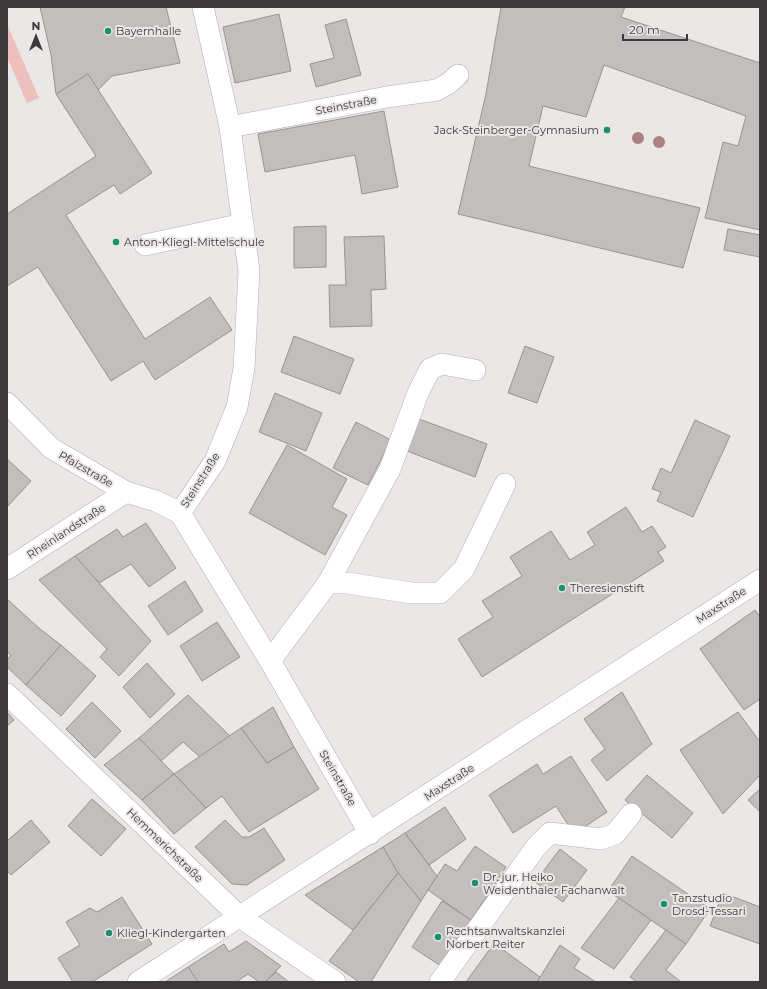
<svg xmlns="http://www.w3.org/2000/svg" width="767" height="989" font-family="Montserrat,sans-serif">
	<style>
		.green { fill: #edc0be }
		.building { fill: #c2bebd; stroke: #999494 }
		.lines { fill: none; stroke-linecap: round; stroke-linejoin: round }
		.minor-casing { stroke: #b2adad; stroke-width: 22 }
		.minor { stroke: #fff; stroke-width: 21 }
		.tree { fill: #ac8182 }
		.poi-dot { fill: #1d8e6e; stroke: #ece7e7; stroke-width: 1.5 }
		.labels { text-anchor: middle; stroke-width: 4; stroke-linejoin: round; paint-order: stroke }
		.poi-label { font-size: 11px; fill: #3b3939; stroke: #ece7e7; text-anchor: start }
		.street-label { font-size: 11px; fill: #3b3939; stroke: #ece7e7 }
	</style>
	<rect width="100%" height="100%" fill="#ece7e7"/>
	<polygon class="green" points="7,24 39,98 27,103 7,57"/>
	<g class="building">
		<polygon points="40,7 166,7 180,63 112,76 98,90 88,74 56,94 51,55"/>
		<polygon points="501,7 625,7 621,17 760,63 760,230 705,218 723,142 738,146 746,116 604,65 586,117 543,106 529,166 700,208 683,268 458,214 486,94"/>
		<polygon points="279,14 291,71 235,83 223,27"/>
		<polygon points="346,19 361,75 316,87 310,64 334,58 325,25"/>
		<polygon points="88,74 152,173 120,194 114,185 66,215 145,339 210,297 232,330 155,380 143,361 111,381 38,267 7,286 7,214 96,156 56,94"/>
		<polygon points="384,111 398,187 362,194 355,155 265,172 258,134"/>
		<polygon points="326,226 326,267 294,268 294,227"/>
		<polygon points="728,229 760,235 760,257 724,250"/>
		<polygon points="384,236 386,289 371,290 372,326 330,327 329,285 346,285 344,237"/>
		<polygon points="294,336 354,359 340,394 281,372"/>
		<polygon points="525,346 554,357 537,403 508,393"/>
		<polygon points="275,393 322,413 306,451 259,432"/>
		<polygon points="419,419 487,444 475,477 407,451"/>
		<polygon points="695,420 730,436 693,517 657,501 661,492 652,489 661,468 671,473"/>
		<polygon points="356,422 391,440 368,485 333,468"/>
		<polygon points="287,445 347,479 332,507 347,515 325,555 249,513"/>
		<polygon points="7,459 31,481 8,506 7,506"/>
		<polygon points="626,507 642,532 652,526 666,547 658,552 664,561 482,677 458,639 493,617 482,601 522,576 510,557 551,531 570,560 595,545 587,532"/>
		<polygon points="146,523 176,568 149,587 131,564 99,583 75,556 117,529 123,537"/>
		<polygon points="75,556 151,641 119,676 100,657 107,649 39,580"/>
		<polygon points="185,581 203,611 168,635 148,606"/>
		<polygon points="7,599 40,629 61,645 26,685 7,667 7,660 11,655 7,652"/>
		<polygon points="755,610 760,617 760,699 744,710 700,649"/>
		<polygon points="217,622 240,657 202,681 180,646"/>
		<polygon points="61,645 96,676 61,716 26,685"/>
		<polygon points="147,663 175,694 150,718 123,687"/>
		<polygon points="622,692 652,744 607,781 591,760 605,749 584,719"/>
		<polygon points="188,695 230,736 200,757 183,742 161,761 139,738"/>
		<polygon points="92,702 121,731 95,758 66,729"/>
		<polygon points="273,707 294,747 267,763 241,728"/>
		<polygon points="7,712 14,720 7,726"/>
		<polygon points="738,712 760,742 760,775 723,814 680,750"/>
		<polygon points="241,728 267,763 294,747 319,789 249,832 222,796 206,808 174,774"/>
		<polygon points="139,738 174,774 142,800 104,765"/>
		<polygon points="571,756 607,812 574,834 556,806 513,833 489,795 537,764 543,774"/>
		<polygon points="174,774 206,808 174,834 142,800"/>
		<polygon points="647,775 693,813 672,838 625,800"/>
		<polygon points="760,789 760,812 748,800"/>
		<polygon points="92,799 126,829 101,856 68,826"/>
		<polygon points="445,807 466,839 429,865 405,833"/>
		<polygon points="31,820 50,842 11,875 7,871 7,841"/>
		<polygon points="225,820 242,837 249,837 264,828 285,860 247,885 232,884 195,847"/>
		<polygon points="405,833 437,876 421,901 398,873 383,847"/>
		<polygon points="475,846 506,867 471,920 428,890 445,864 457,871"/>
		<polygon points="383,847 398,873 353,930 305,895"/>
		<polygon points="560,849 587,870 563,902 535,882"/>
		<polygon points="632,856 710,909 686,944 608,891"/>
		<polygon points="398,873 421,901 371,982 359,982 329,961"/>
		<polygon points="723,893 760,907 760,944 710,926"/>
		<polygon points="122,897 152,944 92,982 73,982 58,958 80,945 66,922 90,908 97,912"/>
		<polygon points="619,898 651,920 614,969 581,948"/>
		<polygon points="442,901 471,920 441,966 412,947"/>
		<polygon points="666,930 686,944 666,970 681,982 637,982 630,977"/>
		<polygon points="246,941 281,966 265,982 259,982 248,974 236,982 198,982 188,967 224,944 229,952"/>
		<polygon points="494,943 540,977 537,982 466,982"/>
		<polygon points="560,945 580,959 574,968 596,982 537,982"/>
		<polygon points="188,967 198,982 165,982"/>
		<polygon points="276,972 289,982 265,982"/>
	</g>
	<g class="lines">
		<defs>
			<g id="minor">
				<polyline points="230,127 387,97 437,90 449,83 458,75"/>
				<polyline points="145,245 243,224"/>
				<polyline points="7,403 51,448 126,492 156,501 180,513"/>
				<polyline points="180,513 215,461 237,407 244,368 249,271 230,127 203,7"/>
				<polyline points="180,513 270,661 370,834"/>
				<polyline points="7,569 126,492"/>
				<polyline points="328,583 390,469 418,393 430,369 442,364 475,370"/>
				<polyline points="270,661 328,583 347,583 412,593 440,593 464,569 505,484"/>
				<polyline points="7,694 240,917 335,982"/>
				<polyline points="138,982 760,580"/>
				<polyline points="440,982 536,847 550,833 601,839 615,834 631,814"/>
			</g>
		</defs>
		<use href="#minor" class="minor-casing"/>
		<use href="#minor" class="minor"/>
	</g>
	<g class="tree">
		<circle cx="638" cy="138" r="6"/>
		<circle cx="659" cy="142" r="6"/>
	</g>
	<g class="poi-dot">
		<circle cx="108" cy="31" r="4"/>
		<circle cx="607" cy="130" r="4"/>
		<circle cx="116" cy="242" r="4"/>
		<circle cx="562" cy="588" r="4"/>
		<circle cx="475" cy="883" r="4"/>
		<circle cx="664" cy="904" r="4"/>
		<circle cx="109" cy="933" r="4"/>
		<circle cx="438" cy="937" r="4"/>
	</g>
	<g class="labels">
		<g class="poi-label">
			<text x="116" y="35">Bayernhalle</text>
			<text x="599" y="134" text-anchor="end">Jack-Steinberger-Gymnasium</text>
			<text x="124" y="246">Anton-Kliegl-Mittelschule</text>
			<text x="570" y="592">Theresienstift</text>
			<text x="483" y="881">Dr. jur. Heiko<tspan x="483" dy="13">Weidenthaler Fachanwalt</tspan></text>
			<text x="672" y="902">Tanzstudio<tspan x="672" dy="13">Drosd-Tessari</tspan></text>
			<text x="446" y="935">Rechtsanwaltskanzlei<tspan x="446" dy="13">Norbert Reiter</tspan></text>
			<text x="117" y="937">Kliegl-Kindergarten</text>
		</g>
		<g class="street-label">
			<text transform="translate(346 105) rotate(-11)" y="4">Steinstraße</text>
			<text transform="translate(86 469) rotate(30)" y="4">Pfalzstraße</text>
			<text transform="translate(200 480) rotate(-58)" y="4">Steinstraße</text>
			<text transform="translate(66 531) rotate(-33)" y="4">Rheinlandstraße</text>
			<text transform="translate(721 605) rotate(-33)" y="4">Maxstraße</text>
			<text transform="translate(338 778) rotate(60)" y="4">Steinstraße</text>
			<text transform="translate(449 782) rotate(-33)" y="4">Maxstraße</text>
			<text transform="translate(165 845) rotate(44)" y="4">Hemmerichstraße</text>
		</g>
	</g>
	<rect width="767" height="989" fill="none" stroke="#3b3939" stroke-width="16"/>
	<g transform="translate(36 36)" stroke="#ece7e7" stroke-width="3" paint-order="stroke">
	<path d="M0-3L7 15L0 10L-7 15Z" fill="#3b3939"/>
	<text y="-6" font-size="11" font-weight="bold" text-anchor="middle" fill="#3b3939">N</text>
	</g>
	<path d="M623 34v6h64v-6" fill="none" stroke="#3b3939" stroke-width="2"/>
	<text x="629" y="34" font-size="12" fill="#3b3939" stroke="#ece7e7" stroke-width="3" paint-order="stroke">20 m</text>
</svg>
